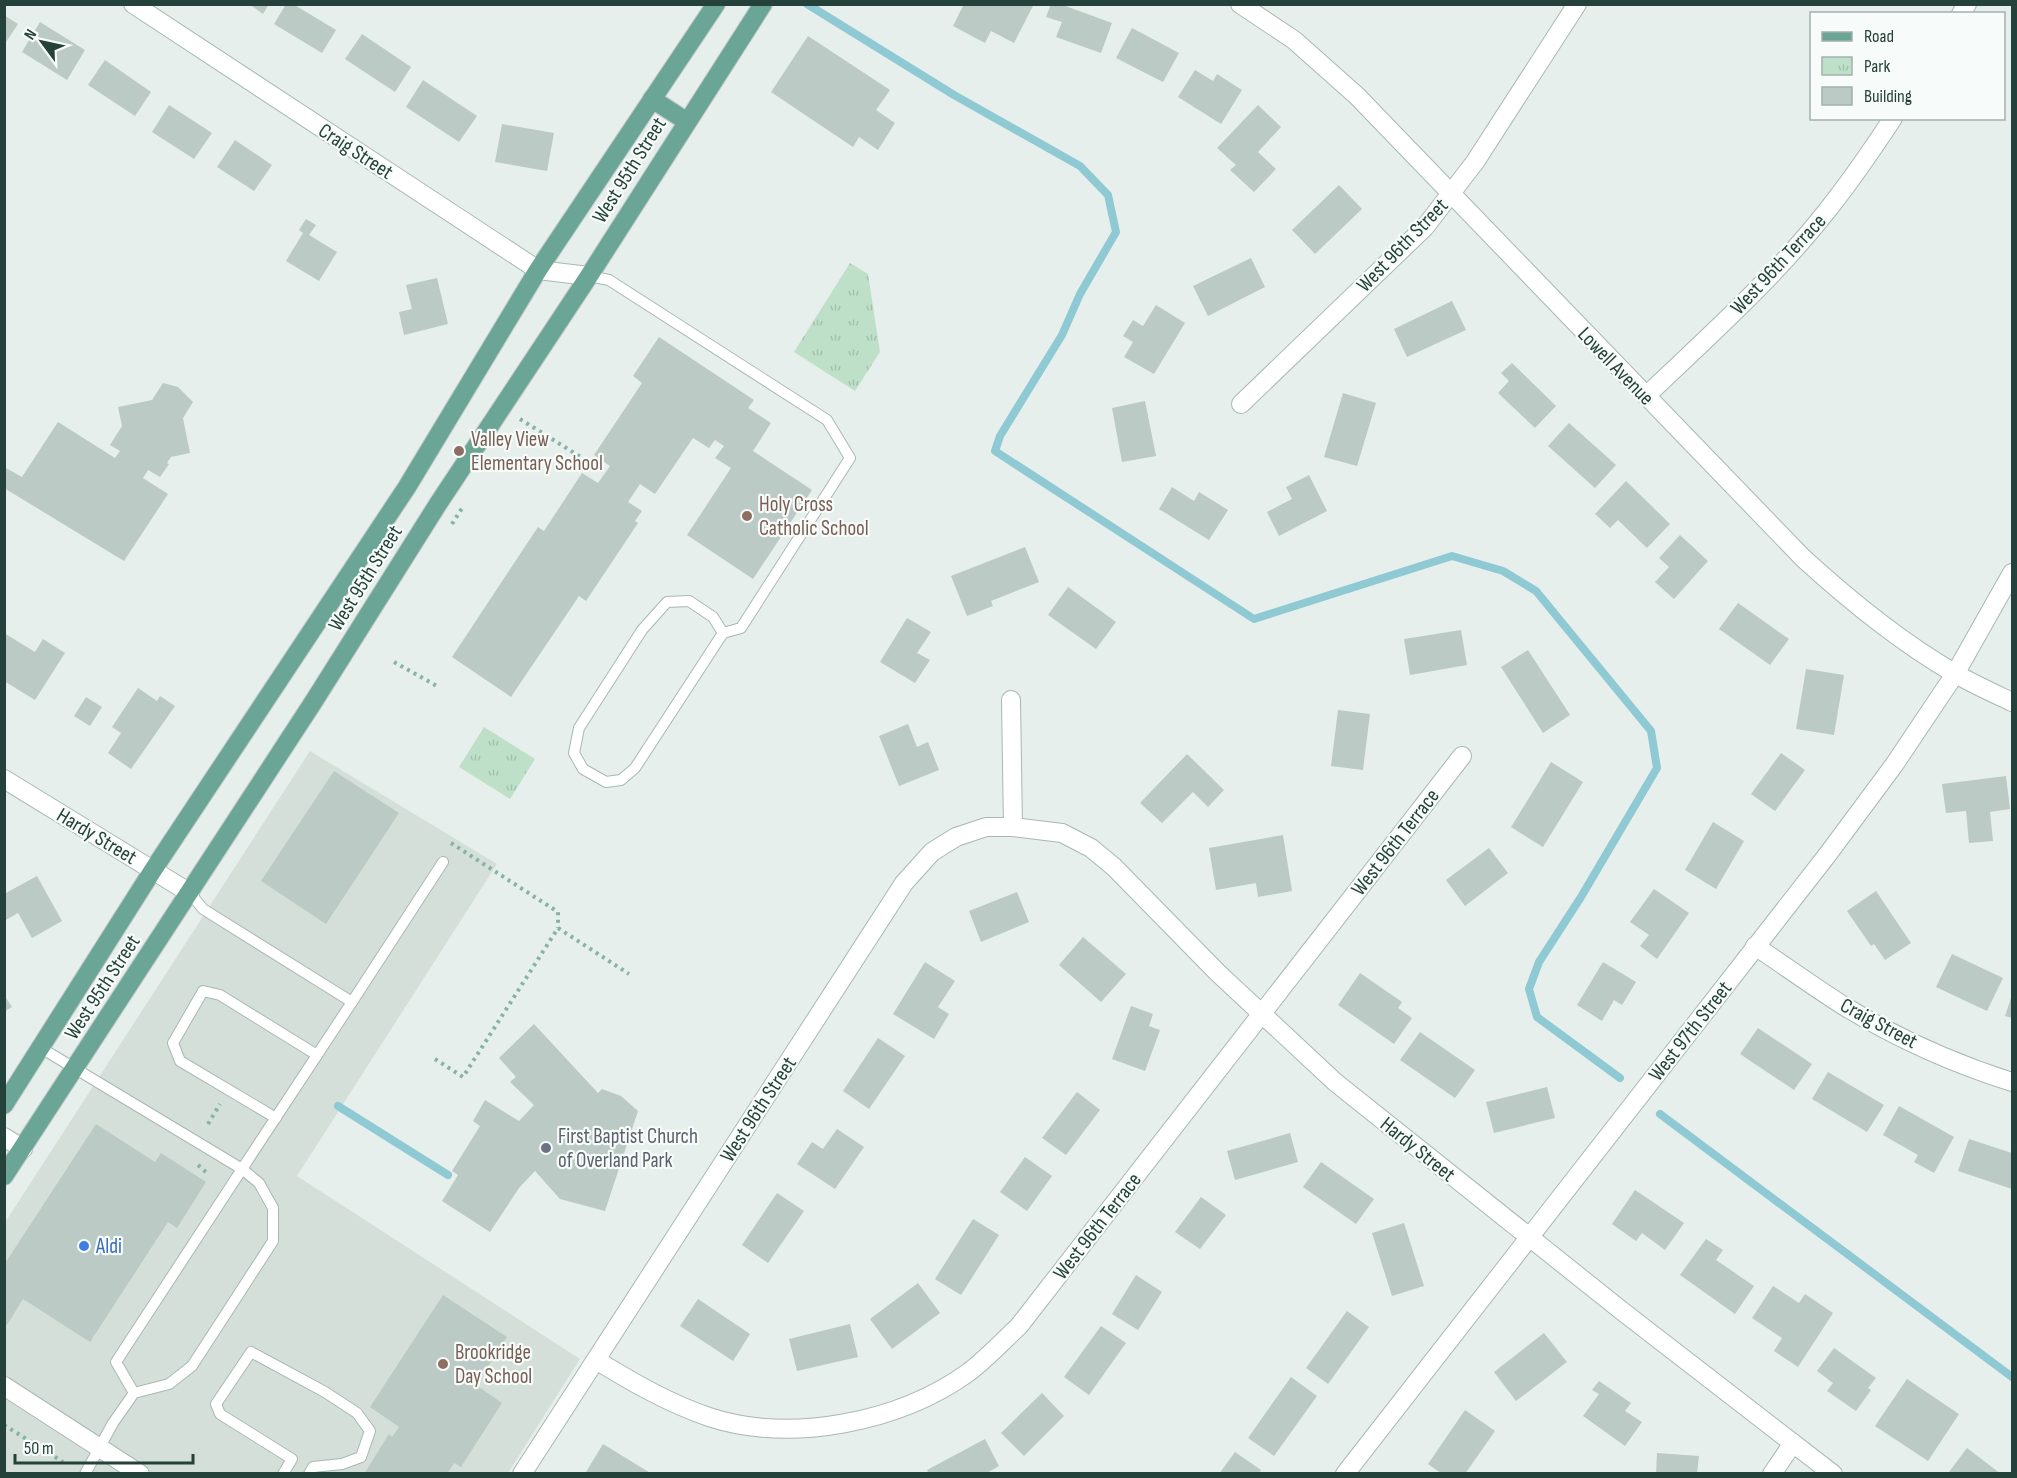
<svg xmlns="http://www.w3.org/2000/svg" width="2017" height="1478" font-family="'Sofia Sans Condensed',sans-serif">
	<style>
		.built { fill: #d4dfda }
		.park { fill: url(#park-tufts) }
		.lines { fill: none; stroke-linecap: round; stroke-linejoin: round }
		.stream { stroke: #8ec9d4; stroke-width: 8 }
		.building { fill: #bbcac4 }
		.service-casing { stroke: #a8b8b2; stroke-width: 12 }
		.minor-casing { stroke: #a8b8b2; stroke-width: 20 }
		.tertiary-casing { stroke: #a8b8b2; stroke-width: 20 }
		.primary-casing { stroke: #c2cac8; stroke-width: 20 }
		.path { stroke: #86b3a5; stroke-width: 4; stroke-dasharray: 3 4.5; stroke-linecap: butt }
		.service { stroke: #fff; stroke-width: 10 }
		.minor { stroke: #fff; stroke-width: 18 }
		.tertiary { stroke: #fff; stroke-width: 18 }
		.primary { stroke: #6aa596; stroke-width: 18 }
		.education-dot { fill: #8d6e63; stroke: #f7fbf9; stroke-width: 2 }
		.worship-dot { fill: #6b7280; stroke: #f7fbf9; stroke-width: 2 }
		.shop-dot { fill: #3f7fe0; stroke: #f7fbf9; stroke-width: 2 }
		.labels { text-anchor: middle; stroke-width: 4.5; stroke-linejoin: round; paint-order: stroke }
		.street-label { font-size: 21px; fill: #24423a; stroke: #f7fbf9 }
		.education-label { font-size: 21px; fill: #785e54; stroke: #f7fbf9; text-anchor: start }
		.worship-label { font-size: 21px; fill: #5b616d; stroke: #f7fbf9; text-anchor: start }
		.shop-label { font-size: 21px; fill: #366cbe; stroke: #f7fbf9; text-anchor: start }
	</style>
	<defs>
		<pattern id="park-tufts" width="24" height="20" patternUnits="userSpaceOnUse" patternTransform="scale(1.5)"><rect width="24" height="20" fill="#bfe0c8"/><path d="M3 7l-1-3M5 7V3M7 7l1-3M15 17l-1-3M17 17v-4M19 17l1-3" fill="none" stroke="#a4c1ad"/></pattern>
	</defs>
	<rect width="100%" height="100%" fill="#e6efeb"/>
	<polygon class="built" points="310,751 497,864 297,1176 580,1359 508,1473 5,1473 4,1224"/>
	<g class="park">
		<polygon points="850,263 868,274 880,352 855,391 794,352"/>
		<polygon points="484,727 535,759 510,799 459,767"/>
	</g>
	<g class="lines">
		<g class="stream">
			<polyline points="807,4 954,95 1080,166 1108,195 1116,232 1080,294 1062,335 1000,436 995,451 1254,619 1452,556 1503,571 1536,591 1651,731 1657,768 1581,897 1539,962 1529,989 1537,1017 1620,1078"/>
			<polyline points="338,1106 448,1175"/>
			<polyline points="1660,1114 2012,1377"/>
		</g>
	</g>
	<g class="building">
		<polygon points="249,4 269,4 263,14"/>
		<polygon points="286,4 293,4 336,30 322,53 274,24"/>
		<polygon points="964,4 1034,4 1014,43 991,31 985,43 953,26"/>
		<polygon points="1051,4 1060,4 1112,23 1101,53 1056,37 1062,22 1046,17"/>
		<polygon points="4,15 18,24 4,45"/>
		<polygon points="40,22 85,50 67,80 22,52"/>
		<polygon points="1132,28 1179,53 1163,82 1116,58"/>
		<polygon points="362,34 411,67 395,92 345,59"/>
		<polygon points="808,36 890,90 876,110 895,123 878,150 859,137 853,147 771,92"/>
		<polygon points="105,60 151,92 135,116 88,85"/>
		<polygon points="1195,70 1213,81 1217,74 1242,90 1221,124 1178,97"/>
		<polygon points="423,80 477,116 459,142 406,107"/>
		<polygon points="169,105 212,133 194,159 152,132"/>
		<polygon points="1258,105 1281,127 1258,152 1276,169 1254,192 1230,170 1236,165 1217,148"/>
		<polygon points="502,124 554,133 547,171 495,162"/>
		<polygon points="235,140 272,165 254,191 217,167"/>
		<polygon points="1339,185 1362,209 1315,254 1292,230"/>
		<polygon points="306,219 316,225 309,235 337,252 319,281 286,261 303,233 299,230"/>
		<polygon points="1251,258 1265,287 1208,316 1193,286"/>
		<polygon points="437,278 448,324 404,335 399,312 412,309 406,285"/>
		<polygon points="1452,301 1466,330 1407,357 1394,329"/>
		<polygon points="1156,305 1185,323 1154,374 1124,357 1133,342 1123,336 1133,320 1143,326"/>
		<polygon points="659,337 754,400 748,408 771,423 753,451 812,490 753,579 687,535 731,468 715,458 724,446 715,440 709,448 693,438 655,494 640,484 628,502 642,511 635,521 638,523 586,601 579,596 511,697 452,657 538,527 544,531 582,473 598,483 610,466 594,455 642,383 633,376"/>
		<polygon points="1512,363 1556,406 1535,428 1498,393 1509,381 1501,373"/>
		<polygon points="163,383 178,387 193,402 183,418 190,453 171,457 167,463 169,464 160,477 148,470 143,478 168,494 124,561 4,488 4,467 22,477 58,422 115,458 120,451 110,445 122,426 118,407 152,400"/>
		<polygon points="1343,393 1376,403 1357,466 1324,457"/>
		<polygon points="1145,401 1156,456 1122,462 1112,408"/>
		<polygon points="1569,423 1616,465 1595,488 1548,446"/>
		<polygon points="1309,475 1327,511 1279,536 1267,512 1292,499 1286,487"/>
		<polygon points="1626,481 1670,524 1647,548 1618,520 1610,528 1595,514"/>
		<polygon points="1172,487 1194,501 1199,492 1228,510 1209,540 1159,509"/>
		<polygon points="1680,535 1708,561 1674,599 1655,582 1669,567 1659,558"/>
		<polygon points="1025,547 1039,582 991,601 993,606 967,616 951,576"/>
		<polygon points="1068,587 1116,622 1096,649 1048,615"/>
		<polygon points="1738,603 1789,639 1770,665 1719,629"/>
		<polygon points="907,618 931,632 917,653 930,660 915,683 880,662"/>
		<polygon points="1461,630 1467,665 1410,675 1404,639"/>
		<polygon points="4,633 35,652 43,639 65,653 35,700 4,681"/>
		<polygon points="1528,650 1570,715 1543,733 1501,667"/>
		<polygon points="1806,669 1844,675 1834,735 1796,729"/>
		<polygon points="138,688 157,701 160,696 175,706 131,769 108,753 121,733 112,727"/>
		<polygon points="86,697 102,707 90,726 74,716"/>
		<polygon points="1338,710 1370,714 1363,770 1331,766"/>
		<polygon points="908,724 917,747 928,742 939,770 899,786 879,736"/>
		<polygon points="1781,753 1805,770 1775,811 1751,794"/>
		<polygon points="1187,754 1224,790 1208,807 1193,792 1162,823 1140,803"/>
		<polygon points="1551,762 1583,782 1543,847 1511,827"/>
		<polygon points="334,771 399,813 326,924 261,881"/>
		<polygon points="2006,776 2010,809 1990,812 1993,841 1969,843 1966,811 1946,813 1942,784"/>
		<polygon points="1713,822 1744,841 1716,889 1685,870"/>
		<polygon points="1283,835 1292,891 1258,897 1256,883 1216,890 1209,848"/>
		<polygon points="1489,848 1508,873 1465,906 1446,880"/>
		<polygon points="37,876 62,921 32,938 18,913 4,921 4,894"/>
		<polygon points="1654,889 1689,913 1657,959 1640,946 1649,935 1630,922"/>
		<polygon points="1876,891 1911,943 1885,960 1874,944 1871,946 1847,911"/>
		<polygon points="1017,892 1029,922 981,942 969,911"/>
		<polygon points="1083,937 1126,974 1101,1002 1059,965"/>
		<polygon points="1952,954 2003,978 1987,1011 1936,987"/>
		<polygon points="925,962 955,981 938,1007 949,1014 934,1039 893,1014"/>
		<polygon points="1603,962 1636,982 1622,1005 1614,1000 1602,1021 1577,1005"/>
		<polygon points="1360,973 1402,1002 1398,1008 1412,1018 1394,1044 1338,1005"/>
		<polygon points="4,995 12,1007 4,1012"/>
		<polygon points="2012,995 2012,1018 2005,1016"/>
		<polygon points="1131,1006 1153,1014 1149,1026 1160,1030 1145,1071 1112,1059"/>
		<polygon points="534,1024 598,1093 602,1089 621,1096 638,1111 605,1211 560,1199 535,1171 519,1188 490,1232 442,1201 458,1175 452,1171 480,1126 473,1121 485,1100 519,1121 534,1105 510,1082 516,1077 499,1058"/>
		<polygon points="1758,1028 1812,1064 1794,1090 1740,1054"/>
		<polygon points="1420,1032 1475,1070 1455,1098 1400,1060"/>
		<polygon points="878,1038 905,1056 869,1109 843,1091"/>
		<polygon points="1828,1072 1884,1105 1867,1132 1812,1099"/>
		<polygon points="1547,1087 1555,1118 1494,1133 1486,1102"/>
		<polygon points="1077,1092 1100,1110 1066,1155 1042,1138"/>
		<polygon points="1899,1106 1954,1137 1934,1173 1914,1162 1918,1155 1883,1135"/>
		<polygon points="96,1124 155,1162 161,1153 206,1182 177,1228 168,1222 90,1342 23,1299 7,1325 4,1323 4,1265"/>
		<polygon points="837,1129 864,1147 835,1189 797,1164 812,1142 823,1149"/>
		<polygon points="1290,1133 1298,1162 1235,1180 1227,1151"/>
		<polygon points="1969,1139 2012,1153 2012,1189 1958,1171"/>
		<polygon points="1025,1157 1052,1176 1027,1211 1000,1192"/>
		<polygon points="1321,1162 1374,1199 1356,1224 1303,1187"/>
		<polygon points="1635,1190 1684,1223 1665,1250 1642,1233 1636,1241 1612,1224"/>
		<polygon points="777,1193 804,1211 768,1263 742,1245"/>
		<polygon points="1201,1197 1226,1215 1200,1249 1175,1232"/>
		<polygon points="973,1219 999,1235 961,1295 935,1279"/>
		<polygon points="1404,1223 1424,1286 1392,1296 1372,1233"/>
		<polygon points="1706,1239 1723,1250 1716,1260 1754,1286 1735,1314 1680,1275"/>
		<polygon points="1136,1275 1162,1292 1138,1330 1112,1314"/>
		<polygon points="918,1283 940,1313 892,1349 870,1319"/>
		<polygon points="1773,1286 1799,1303 1805,1294 1833,1313 1798,1367 1774,1351 1782,1338 1752,1318"/>
		<polygon points="443,1295 507,1337 476,1385 502,1403 461,1467 454,1463 447,1474 364,1474 389,1434 392,1437 399,1427 370,1407"/>
		<polygon points="698,1299 750,1334 733,1361 680,1326"/>
		<polygon points="1347,1311 1369,1327 1328,1384 1306,1368"/>
		<polygon points="850,1324 858,1357 797,1371 789,1339"/>
		<polygon points="1101,1326 1126,1343 1089,1395 1064,1377"/>
		<polygon points="1544,1333 1567,1362 1516,1401 1494,1372"/>
		<polygon points="1834,1348 1876,1378 1868,1388 1871,1390 1856,1411 1827,1391 1833,1383 1817,1371"/>
		<polygon points="1291,1377 1317,1396 1274,1456 1248,1438"/>
		<polygon points="1907,1379 1959,1414 1928,1461 1875,1426"/>
		<polygon points="1599,1381 1631,1403 1625,1411 1642,1422 1625,1446 1583,1416 1599,1394 1592,1390"/>
		<polygon points="1042,1393 1064,1416 1024,1456 1001,1433"/>
		<polygon points="1465,1410 1495,1431 1465,1474 1442,1474 1428,1464"/>
		<polygon points="985,1439 999,1466 985,1474 929,1474 927,1470"/>
		<polygon points="603,1444 652,1474 589,1474 586,1472"/>
		<polygon points="1967,1448 2001,1474 1949,1472"/>
		<polygon points="1235,1452 1261,1470 1259,1474 1219,1474"/>
		<polygon points="1657,1453 1699,1456 1697,1474 1656,1474"/>
	</g>
	<g class="lines">
		<defs>
			<g id="service">
				<polyline points="589,276 609,280 827,420 850,458 741,628 723,633 713,617 689,601 667,602 642,630 579,728 574,753 583,769 606,782 621,780 635,768 723,633"/>
				<polyline points="190,893 203,909 352,1002 443,862"/>
				<polyline points="41,1048 242,1169 352,1002"/>
				<polyline points="276,1118 180,1061 173,1043 203,991 220,995 317,1055"/>
				<polyline points="85,1474 113,1423 134,1393 169,1384 192,1366 273,1241 273,1208 259,1183 242,1169 116,1362 134,1393"/>
				<polyline points="283,1474 292,1459 220,1414 216,1404 251,1352 325,1392 357,1413 370,1431 361,1457 342,1464 313,1467 309,1474"/>
			</g>
			<g id="minor">
				<polyline points="133,4 538,270 589,276"/>
				<polyline points="1961,14 1967,4"/>
				<path d="M1646,396C1708,337 1773,279 1826,212C1850,182 1872,150 1893,118"/>
				<polyline points="1241,404 1425,227 1475,162 1577,4"/>
				<polyline points="1011,700 1013,827"/>
				<polyline points="4,779 190,893"/>
				<path d="M1755,946C1785,966 1814,987 1844,1006C1895,1037 1955,1064 2012,1082"/>
				<polyline points="4,1137 23,1149"/>
				<path d="M596,1360C632,1382 668,1403 709,1417C791,1444 900,1422 969,1372C987,1358 1003,1341 1019,1326L1462,756"/>
				<polyline points="4,1386 140,1474"/>
				<polyline points="522,1474 904,883 932,852 956,837 986,827 1013,827 1062,833 1091,848 1114,867 1218,973 1335,1082 1622,1311 1833,1474"/>
				<polyline points="1345,1474 1828,854 1894,765 1955,674 2012,573"/>
				<polyline points="1772,1474 1793,1443"/>
			</g>
			<path id="tertiary" d="M1240,4L1294,40L1357,96L1803,558C1850,601 1899,641 1954,673C1973,684 1993,693 2012,702"/>
			<g id="primary">
				<polyline points="652,99 686,121"/>
				<polyline points="4,1105 153,870 407,487 538,270 716,4"/>
				<polyline points="4,1176 314,701 438,504 589,276 763,4"/>
			</g>
		</defs>
		<use href="#service" class="service-casing"/>
		<use href="#minor" class="minor-casing"/>
		<use href="#tertiary" class="tertiary-casing"/>
		<use href="#primary" class="primary-casing"/>
		<g class="path">
			<polyline points="520,419 603,471"/>
			<polyline points="452,524 464,505"/>
			<polyline points="394,662 437,686"/>
			<polyline points="451,843 558,912 558,928"/>
			<polyline points="435,1059 463,1077 558,928 629,974"/>
			<polyline points="208,1124 220,1104"/>
			<polyline points="198,1165 206,1172"/>
			<polyline points="4,1425 63,1462"/>
		</g>
		<use href="#service" class="service"/>
		<use href="#minor" class="minor"/>
		<use href="#tertiary" class="tertiary"/>
		<use href="#primary" class="primary"/>
	</g>
	<g class="education-dot">
		<circle cx="459" cy="451" r="6"/>
		<circle cx="747" cy="516" r="6"/>
		<circle cx="443" cy="1364" r="6"/>
	</g>
	<circle class="worship-dot" cx="546" cy="1148" r="6"/>
	<circle class="shop-dot" cx="84" cy="1246" r="6"/>
	<g class="labels">
		<g class="street-label">
			<text transform="translate(356 151) rotate(33)" y="7">Craig Street</text>
			<text transform="translate(629 170) rotate(-58)" y="7">West 95th Street</text>
			<text transform="translate(1402 245) rotate(-46)" y="7">West 96th Street</text>
			<text transform="translate(1778 264) rotate(-47)" y="7">West 96th Terrace</text>
			<text transform="translate(1616 366) rotate(46)" y="7">Lowell Avenue</text>
			<text transform="translate(365 578) rotate(-58)" y="7">West 95th Street</text>
			<text transform="translate(97 836) rotate(31)" y="7">Hardy Street</text>
			<text transform="translate(1395 842) rotate(-52)" y="7">West 96th Terrace</text>
			<text transform="translate(102 987) rotate(-57)" y="7">West 95th Street</text>
			<text transform="translate(1879 1023) rotate(28)" y="7">Craig Street</text>
			<text transform="translate(1690 1031) rotate(-52)" y="7">West 97th Street</text>
			<text transform="translate(758 1109) rotate(-57)" y="7">West 96th Street</text>
			<text transform="translate(1418 1149) rotate(39)" y="7">Hardy Street</text>
			<text transform="translate(1097 1226) rotate(-52)" y="7">West 96th Terrace</text>
		</g>
		<g class="education-label">
			<text x="471" y="446">Valley View<tspan x="471" dy="24">Elementary School</tspan></text>
			<text x="759" y="511">Holy Cross<tspan x="759" dy="24">Catholic School</tspan></text>
			<text x="455" y="1359">Brookridge<tspan x="455" dy="24">Day School</tspan></text>
		</g>
		<g class="worship-label">
			<text x="558" y="1143">First Baptist Church<tspan x="558" dy="24">of Overland Park</tspan></text>
		</g>
		<g class="shop-label">
			<text x="96" y="1253">Aldi</text>
		</g>
	</g>
	<rect width="2017" height="1478" fill="none" stroke="#24423a" stroke-width="12"/>
	<rect x="1810" y="12" width="195" height="108" fill="#f7fbf9" stroke="#a3b1ad" stroke-width="1.5"/>
	<rect x="1822" y="32" width="30" height="9" fill="#6aa596" stroke="#a3b1ad" stroke-width="1.5"/>
	<text x="1864" y="42" font-size="18" fill="#24423a">Road</text>
	<rect x="1822" y="57" width="30" height="18" fill="url(#park-tufts)" stroke="#a3b1ad" stroke-width="1.5"/>
	<text x="1864" y="72" font-size="18" fill="#24423a">Park</text>
	<rect x="1822" y="87" width="30" height="18" fill="#bbcac4" stroke="#a3b1ad" stroke-width="1.5"/>
	<text x="1864" y="102" font-size="18" fill="#24423a">Building</text>
	<g transform="translate(42 42) rotate(303)" stroke="#f7fbf9" stroke-width="4.5" paint-order="stroke">
	<path d="M0-4.5L10 22L0 15L-10 22Z" fill="#24423a"/>
	<text y="-9" font-size="16" font-weight="bold" text-anchor="middle" fill="#24423a">N</text>
	</g>
	<path d="M15 1454v9h178v-9" fill="none" stroke="#24423a" stroke-width="3"/>
	<text x="24" y="1454" font-size="18" fill="#24423a" stroke="#f7fbf9" stroke-width="4.5" paint-order="stroke">50 m</text>
</svg>
